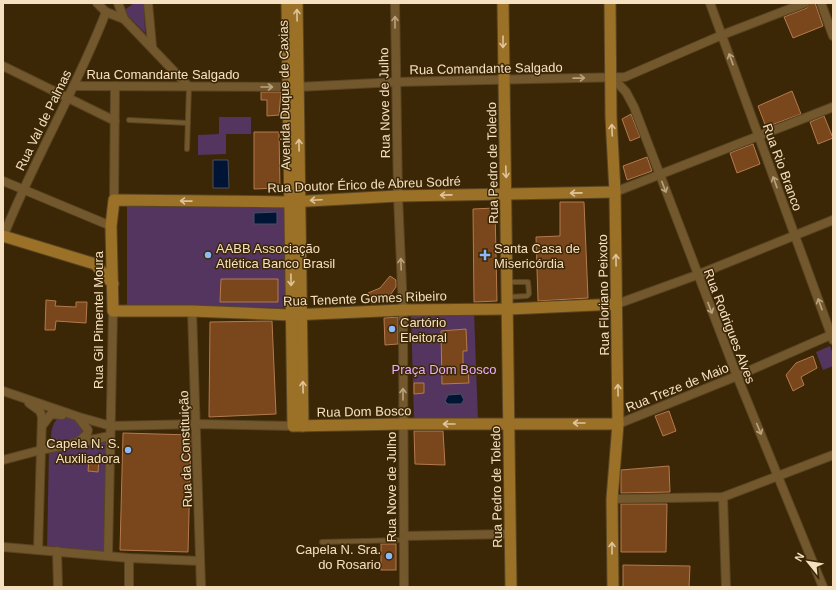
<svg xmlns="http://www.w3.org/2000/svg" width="836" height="590" font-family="Helvetica,sans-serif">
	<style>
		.green { fill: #53355f }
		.water { fill: #001435; stroke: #4a515f }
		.building { fill: #7a461b; stroke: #b47a4f }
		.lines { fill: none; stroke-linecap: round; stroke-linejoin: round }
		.lane-casing { stroke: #594523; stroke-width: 6 }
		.street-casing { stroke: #594523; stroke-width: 10 }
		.secondary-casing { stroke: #594523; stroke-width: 13 }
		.lane { stroke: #73582e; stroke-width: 4 }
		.street { stroke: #73582e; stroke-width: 8 }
		.secondary { stroke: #9b7027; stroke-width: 11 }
		.oneway { stroke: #dfc49b }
		.oneway2 { stroke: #bba37f }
		.poi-dot { fill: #8abafc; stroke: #3b2705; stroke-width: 1.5 }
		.labels { text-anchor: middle; stroke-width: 3; stroke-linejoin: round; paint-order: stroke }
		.street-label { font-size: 13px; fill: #f6e0c2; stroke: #3b2705 }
		.poi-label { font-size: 13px; fill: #f6e0c2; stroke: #3b2705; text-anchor: start }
		.park-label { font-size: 13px; fill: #e7affd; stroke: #3b2705 }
	</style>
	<rect width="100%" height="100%" fill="#3b2705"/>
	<g class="green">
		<polygon points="134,3 144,3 145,33 123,11"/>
		<polygon points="219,117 251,117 251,134 226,134 226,154 198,155 198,135 219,134"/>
		<polygon points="289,203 291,308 127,306 127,204"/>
		<polygon points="474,311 478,421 414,421 411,313"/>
		<polygon points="830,346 833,354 833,366 823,370 816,352"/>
		<path d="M61,416L78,419L86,433L75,442L51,447C51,435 50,423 61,416Z"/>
		<polygon points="109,438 107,554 47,549 49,450"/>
	</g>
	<g class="water">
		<polygon points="213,160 228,160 229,188 213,188"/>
		<polygon points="277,212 277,224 254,224 254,213"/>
		<polygon points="461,394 464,400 461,404 448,404 445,401 448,395"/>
	</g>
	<g class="building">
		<polygon points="810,3 815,3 823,26 793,38 784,17 807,8"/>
		<polygon points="792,91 801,114 766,127 758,106"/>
		<polygon points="261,92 281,92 279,115 267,116 267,100 261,100"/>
		<polygon points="631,114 640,137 630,141 622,119"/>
		<polygon points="824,116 833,138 818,144 810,122"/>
		<polygon points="254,132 279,132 280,188 254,189"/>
		<polygon points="753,144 760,164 737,173 730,153"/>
		<polygon points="647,157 652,171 627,180 623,166"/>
		<polygon points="560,202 584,202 588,298 538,301 536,237 560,236"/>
		<polygon points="495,208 497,301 474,302 473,209"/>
		<polygon points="390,276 396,280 396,287 388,298 372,304 368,293 380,288"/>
		<polygon points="221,279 278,279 278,302 220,302"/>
		<polygon points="46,300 56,301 55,306 76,307 76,302 87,302 86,323 56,321 55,330 45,330"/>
		<polygon points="398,317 398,344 385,345 384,318"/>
		<polygon points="272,321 276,414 209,417 210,322"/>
		<polygon points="466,329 467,351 463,351 463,371 468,371 469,383 442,384 441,331"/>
		<polygon points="813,356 817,368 801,377 804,385 793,391 786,375 796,363"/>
		<polygon points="414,383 424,383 424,393 414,394"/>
		<polygon points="669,411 676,431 663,436 655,416"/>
		<polygon points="414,431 443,431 445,465 415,464"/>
		<polygon points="123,433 191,435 188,552 120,550"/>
		<polygon points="89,459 99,459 98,472 88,471"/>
		<polygon points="669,466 670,492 621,493 621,470"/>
		<polygon points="621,504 667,504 666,552 621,552"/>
		<rect x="381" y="544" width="15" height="26"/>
		<polygon points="623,565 690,566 689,587 623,587"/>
	</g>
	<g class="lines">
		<defs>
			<g id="lane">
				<polyline points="129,120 188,123"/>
				<polyline points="187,149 189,87"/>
				<polyline points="508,297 527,296 529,294 528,282 508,282"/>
				<polyline points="322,542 404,540"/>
			</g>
			<g id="street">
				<polyline points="97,3 106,12 124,19 189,87"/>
				<polyline points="118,3 124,19"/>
				<polyline points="148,3 152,46"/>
				<polyline points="395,3 398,196 403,310 404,587"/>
				<polyline points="710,3 833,340"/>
				<polyline points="821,3 833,36"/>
				<polyline points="3,66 115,121"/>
				<polyline points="612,77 626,92 634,107 737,376 823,587"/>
				<polyline points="74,86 298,87 396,82 625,77 722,35 805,3"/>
				<polyline points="3,181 111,226"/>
				<polyline points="615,192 833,107"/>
				<polyline points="114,200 115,86"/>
				<path d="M3,237C33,161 76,90 106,12"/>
				<polyline points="617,304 697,275 833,220"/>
				<polyline points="192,311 201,587"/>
				<polyline points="3,391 79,417 111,426 197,424 293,426"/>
				<polyline points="29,403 40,411 42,417 38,550"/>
				<polyline points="618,424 737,376 833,334"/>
				<polyline points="42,426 51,414 62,415"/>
				<polyline points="77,443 87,434 88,430 78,417"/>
				<polyline points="3,460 41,450 110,436"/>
				<polyline points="723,497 726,587"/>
				<polyline points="612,499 723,497 833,455"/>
				<polyline points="404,536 511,534"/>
				<polyline points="3,547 129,558 200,561"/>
				<polyline points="57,551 58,587"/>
				<polyline points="108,555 113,311"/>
				<polyline points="129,558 129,587"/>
			</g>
			<g id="secondary">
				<polyline points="287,3 293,426 403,424 618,424"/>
				<polyline points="297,3 303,426"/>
				<polyline points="503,3 511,587"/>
				<polyline points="610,3 611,117 615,192 618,424 612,499 613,587"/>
				<polyline points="615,192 398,196 290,202 114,200 111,226 113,311 192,311 291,315 403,310 509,309 617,304"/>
				<polyline points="3,236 95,264 113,284"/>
			</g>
		</defs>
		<use href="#lane" class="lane-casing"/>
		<use href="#street" class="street-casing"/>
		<use href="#secondary" class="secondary-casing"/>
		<use href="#lane" class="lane"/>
		<use href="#street" class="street"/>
		<use href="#secondary" class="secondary"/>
	</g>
	<defs><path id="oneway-shaft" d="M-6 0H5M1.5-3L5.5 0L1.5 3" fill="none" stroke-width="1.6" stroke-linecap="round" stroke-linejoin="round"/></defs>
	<g class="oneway">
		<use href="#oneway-shaft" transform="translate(297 15) rotate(-91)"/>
		<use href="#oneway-shaft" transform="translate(503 42) rotate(90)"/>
		<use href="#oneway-shaft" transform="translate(612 130) rotate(-93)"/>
		<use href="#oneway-shaft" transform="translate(299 145) rotate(-91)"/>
		<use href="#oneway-shaft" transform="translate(506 172) rotate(88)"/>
		<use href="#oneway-shaft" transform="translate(576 193) rotate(179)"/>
		<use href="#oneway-shaft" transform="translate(446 195) rotate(179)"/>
		<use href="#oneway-shaft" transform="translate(316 200) rotate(177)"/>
		<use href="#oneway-shaft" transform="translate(186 201) rotate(-179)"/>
		<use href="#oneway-shaft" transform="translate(616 260) rotate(-91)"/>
		<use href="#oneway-shaft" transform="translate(291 280) rotate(89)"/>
		<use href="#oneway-shaft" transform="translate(303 387) rotate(-91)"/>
		<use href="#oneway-shaft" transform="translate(618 390) rotate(-91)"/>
		<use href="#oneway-shaft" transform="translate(579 423) rotate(-180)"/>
		<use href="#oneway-shaft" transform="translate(449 424) rotate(180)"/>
		<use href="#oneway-shaft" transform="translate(612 548) rotate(-90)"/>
	</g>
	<g class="oneway2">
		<use href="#oneway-shaft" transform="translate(395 22) rotate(-90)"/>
		<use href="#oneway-shaft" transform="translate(731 59) rotate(-110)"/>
		<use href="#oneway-shaft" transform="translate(579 78) rotate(-1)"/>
		<use href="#oneway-shaft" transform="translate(267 87)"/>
		<use href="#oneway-shaft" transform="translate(775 182) rotate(-110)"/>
		<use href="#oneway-shaft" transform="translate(664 187) rotate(69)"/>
		<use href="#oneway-shaft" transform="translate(401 264) rotate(-92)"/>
		<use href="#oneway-shaft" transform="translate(820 304) rotate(-110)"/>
		<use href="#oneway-shaft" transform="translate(710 308) rotate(69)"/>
		<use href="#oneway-shaft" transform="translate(403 394) rotate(-90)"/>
		<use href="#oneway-shaft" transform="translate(759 429) rotate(67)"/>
	</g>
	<g class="poi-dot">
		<circle cx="208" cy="255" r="4"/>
		<path d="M483 249h4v4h4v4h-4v4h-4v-4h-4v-4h4z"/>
		<circle cx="392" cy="329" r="4"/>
		<circle cx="128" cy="450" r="4"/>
		<circle cx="389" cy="556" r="4"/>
	</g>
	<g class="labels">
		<g class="street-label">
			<text transform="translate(486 68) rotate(-1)" y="5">Rua Comandante Salgado</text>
			<text x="163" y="79">Rua Comandante Salgado</text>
			<text transform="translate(284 95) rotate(-91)" y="5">Avenida Duque de Caxias</text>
			<text transform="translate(384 103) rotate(-91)" y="5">Rua Nove de Julho</text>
			<text transform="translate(43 120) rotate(-64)" y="5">Rua Val de Palmas</text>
			<text transform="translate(492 163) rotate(-91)" y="5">Rua Pedro de Toledo</text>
			<text transform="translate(783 167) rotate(70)" y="5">Rua Rio Branco</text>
			<text transform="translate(364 184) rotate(-2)" y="5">Rua Doutor Érico de Abreu Sodré</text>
			<text transform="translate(603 295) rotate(-91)" y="5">Rua Floriano Peixoto</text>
			<text transform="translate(365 298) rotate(-2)" y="5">Rua Tenente Gomes Ribeiro</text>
			<text transform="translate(98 320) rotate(-90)" y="5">Rua Gil Pimentel Moura</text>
			<text transform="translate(730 326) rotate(69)" y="5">Rua Rodrigues Alves</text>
			<text transform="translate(677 387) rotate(-22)" y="5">Rua Treze de Maio</text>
			<text transform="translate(364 411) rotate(-1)" y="5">Rua Dom Bosco</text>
			<text transform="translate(185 449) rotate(-92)" y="5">Rua da Constituição</text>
			<text transform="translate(391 487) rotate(-90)" y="5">Rua Nove de Julho</text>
			<text transform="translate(496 487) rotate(-91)" y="5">Rua Pedro de Toledo</text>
		</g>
		<g class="poi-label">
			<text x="216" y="253">AABB Associação<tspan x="216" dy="15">Atlética Banco Brasil</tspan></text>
			<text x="494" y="253">Santa Casa de<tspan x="494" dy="15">Misericórdia</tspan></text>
			<text x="400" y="327">Cartório<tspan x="400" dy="15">Eleitoral</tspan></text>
			<text x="120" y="448" text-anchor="end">Capela N. S.<tspan x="120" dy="15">Auxiliadora</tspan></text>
			<text x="381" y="554" text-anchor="end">Capela N. Sra.<tspan x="381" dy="15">do Rosario</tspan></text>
		</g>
		<g class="park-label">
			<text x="444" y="374">Praça Dom Bosco</text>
		</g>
	</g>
	<rect width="836" height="590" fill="none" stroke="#f6e0c2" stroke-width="8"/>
	<g transform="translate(808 562) rotate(300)" stroke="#3b2705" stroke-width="3" paint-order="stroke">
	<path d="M0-3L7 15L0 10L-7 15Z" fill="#f6e0c2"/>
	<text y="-6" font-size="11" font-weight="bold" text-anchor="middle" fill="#f6e0c2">N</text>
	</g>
</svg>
